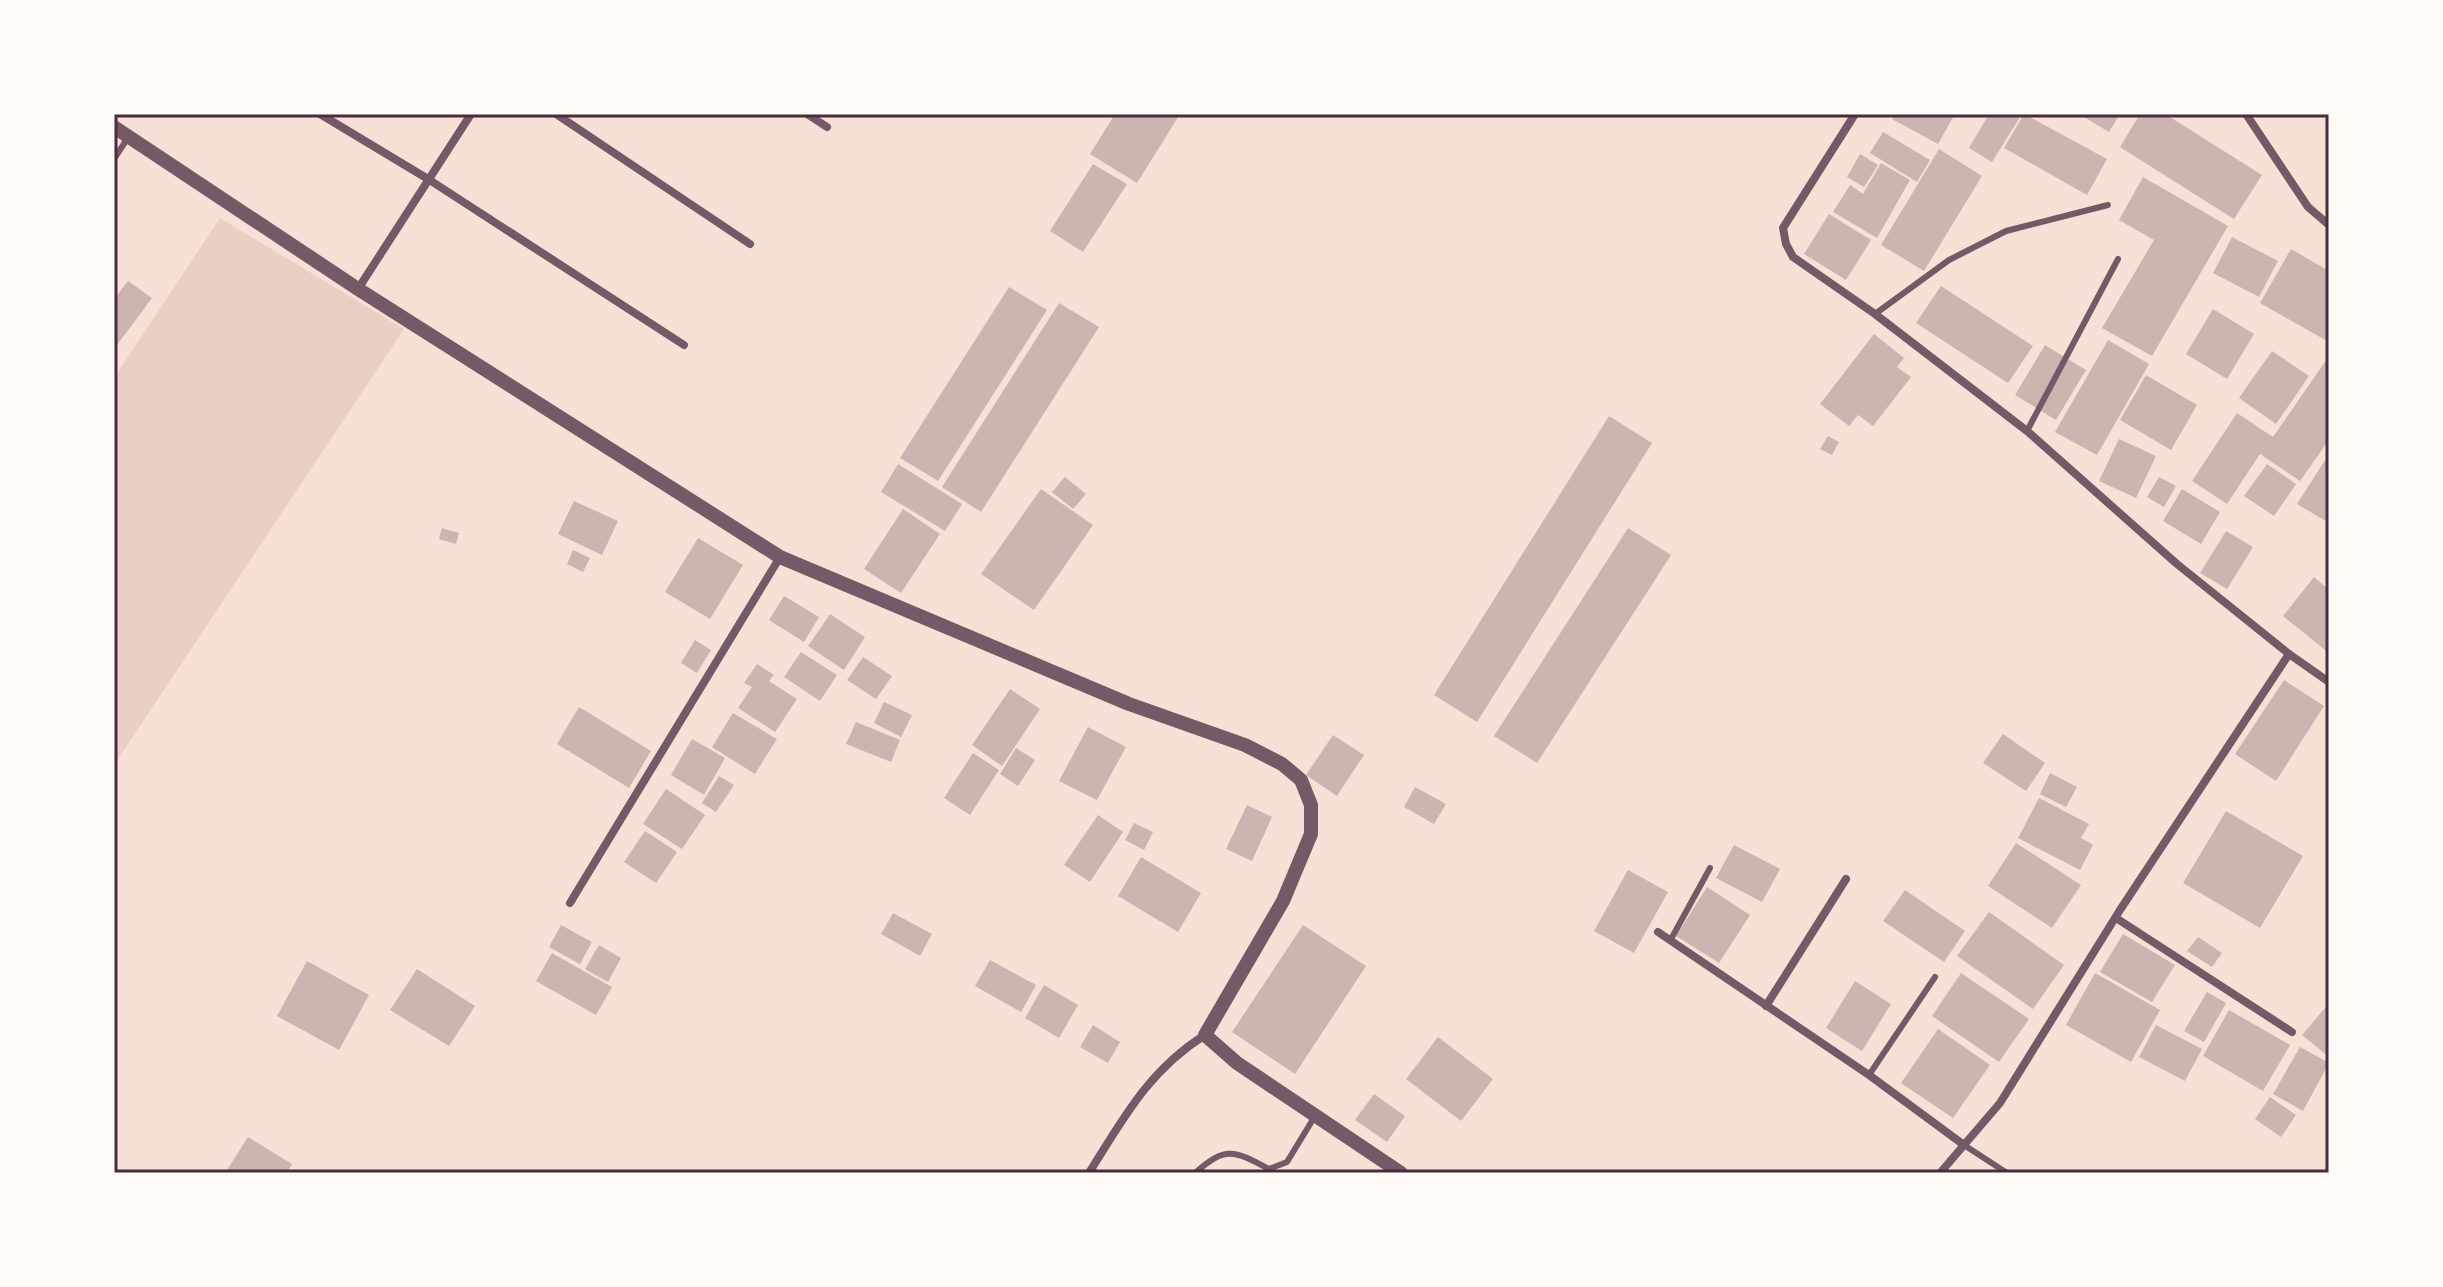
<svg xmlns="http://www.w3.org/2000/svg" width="2443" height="1287" font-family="'Zilla Slab',serif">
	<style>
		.green { fill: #ebcfc5 }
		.building { fill: #ccb4b1 }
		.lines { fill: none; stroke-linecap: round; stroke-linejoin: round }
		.service { stroke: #755966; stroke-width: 6 }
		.minor { stroke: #755966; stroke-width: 8 }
		.tertiary { stroke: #755966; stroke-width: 14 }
		.neatline { fill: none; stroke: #4a2c40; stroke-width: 3 }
	</style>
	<rect width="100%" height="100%" fill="#f7e1d7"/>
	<polygon class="green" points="220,218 404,329 114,765 114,378"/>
	<g class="building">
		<polygon points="1115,114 1180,114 1137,183 1090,154"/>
		<polygon points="1895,114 1955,114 1938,144 1892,119"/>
		<polygon points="1989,114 2022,114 1992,162 1969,148"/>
		<polygon points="2024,114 2107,159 2087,195 2004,148"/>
		<polygon points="2079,114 2120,114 2109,132"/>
		<polygon points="2140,114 2165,114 2262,175 2234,219 2120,147"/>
		<polygon points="1883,132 1930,160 1917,182 1870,153"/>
		<polygon points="1939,149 1982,176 1924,271 1881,245"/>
		<polygon points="1860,154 1878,165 1864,187 1847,177"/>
		<polygon points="1881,163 1910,180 1877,238 1833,212 1850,185 1863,194"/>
		<polygon points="1093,164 1127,184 1083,252 1050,231"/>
		<polygon points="2143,177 2228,226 2152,356 2102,328 2154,240 2119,220"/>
		<polygon points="1829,214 1871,240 1846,280 1804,254"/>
		<polygon points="2232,237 2278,261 2259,297 2213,273"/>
		<polygon points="2291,249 2329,271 2327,341 2260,303"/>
		<polygon points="128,281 152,298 114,349 114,299"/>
		<polygon points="1941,286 2033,346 2008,383 1916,323"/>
		<polygon points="1009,287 1047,310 938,481 900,458"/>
		<polygon points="1059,303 1099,327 981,512 942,487"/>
		<polygon points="2213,309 2254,334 2227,379 2186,354"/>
		<polygon points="1874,334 1904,358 1897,367 1911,377 1873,426 1858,415 1849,426 1820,404"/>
		<polygon points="2108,340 2149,364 2097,455 2055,432"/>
		<polygon points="2045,345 2086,370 2056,420 2015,395"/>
		<polygon points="2272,351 2309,376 2276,424 2239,398"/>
		<polygon points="2327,359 2329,361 2329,440 2300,481 2260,454 2227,504 2192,481 2237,413 2273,437"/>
		<polygon points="2146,375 2197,405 2171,450 2120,420"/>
		<polygon points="1609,416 1652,443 1477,722 1434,695"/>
		<polygon points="1828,436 1839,442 1832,455 1820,449"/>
		<polygon points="2119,439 2156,456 2136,498 2099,481"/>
		<polygon points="2329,454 2329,523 2297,504"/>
		<polygon points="898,464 962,504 945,531 881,492"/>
		<polygon points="2267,464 2296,484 2274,516 2244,496"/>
		<polygon points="1065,477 1086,494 1073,509 1052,492"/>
		<polygon points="2159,477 2176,486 2164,507 2147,497"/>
		<polygon points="1041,489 1093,525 1034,610 981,574"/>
		<polygon points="2182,489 2220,512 2201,544 2163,521"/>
		<polygon points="574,501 618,521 602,555 558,534"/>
		<polygon points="903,509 940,534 901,593 864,569"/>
		<polygon points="442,528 459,533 456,544 439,539"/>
		<polygon points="1628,528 1671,555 1537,763 1494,736"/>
		<polygon points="2226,531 2253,547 2227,589 2200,573"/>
		<polygon points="698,538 743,565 710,619 665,592"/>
		<polygon points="573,550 590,558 583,572 567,564"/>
		<polygon points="2314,577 2329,590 2329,653 2283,616"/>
		<polygon points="784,596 819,617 804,642 769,620"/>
		<polygon points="830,614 865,637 844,670 808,646"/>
		<polygon points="695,640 711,650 697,673 681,663"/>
		<polygon points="801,652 837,675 820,701 784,677"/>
		<polygon points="863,657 892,676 876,699 847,680"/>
		<polygon points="757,664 774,675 769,681 797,699 775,732 738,708 752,687 744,683"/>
		<polygon points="2284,680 2324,706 2276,781 2235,754"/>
		<polygon points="1010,689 1040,709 1002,766 972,745"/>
		<polygon points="884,702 912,715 901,737 874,723"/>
		<polygon points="579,707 651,751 629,788 557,744"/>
		<polygon points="733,713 777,739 755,774 712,747"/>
		<polygon points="856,722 900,740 891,762 846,744"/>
		<polygon points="1088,727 1126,747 1097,800 1059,781"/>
		<polygon points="2003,734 2045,763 2026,791 1983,763"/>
		<polygon points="1333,735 1364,755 1337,796 1306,775"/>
		<polygon points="692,739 725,758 704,795 671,775"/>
		<polygon points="1016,748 1035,760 1018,786 1000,774"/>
		<polygon points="973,753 999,770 970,815 944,798"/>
		<polygon points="2050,773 2077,787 2066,807 2040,794"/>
		<polygon points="719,776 734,785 716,812 702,803"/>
		<polygon points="1415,787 1446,804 1434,824 1404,807"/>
		<polygon points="666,789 705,815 682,849 643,824"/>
		<polygon points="2039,798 2089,824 2081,838 2093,845 2080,870 2018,838"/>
		<polygon points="1247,805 1272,817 1252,861 1226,849"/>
		<polygon points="2226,811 2303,856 2260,928 2183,883"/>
		<polygon points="1098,815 1123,832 1090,882 1064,865"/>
		<polygon points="1134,823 1153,832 1144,850 1125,840"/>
		<polygon points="645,831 677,852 656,883 624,862"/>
		<polygon points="2016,843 2081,885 2052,928 1988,886"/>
		<polygon points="1734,845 1780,869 1762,902 1716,878"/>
		<polygon points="1141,857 1201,893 1178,932 1118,896"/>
		<polygon points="1628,870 1668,892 1634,953 1594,931"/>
		<polygon points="1707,887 1750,915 1719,963 1676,936"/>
		<polygon points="1905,890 1965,931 1944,962 1883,921"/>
		<polygon points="1989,912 2064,965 2033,1009 1957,956"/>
		<polygon points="893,913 932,934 920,956 881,934"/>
		<polygon points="561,925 592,942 580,964 549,947"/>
		<polygon points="1303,925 1366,966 1295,1074 1232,1032"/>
		<polygon points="2123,934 2175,965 2152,1002 2100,972"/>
		<polygon points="2198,937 2222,953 2212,967 2187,951"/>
		<polygon points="599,945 621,958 608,982 585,969"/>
		<polygon points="552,953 612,987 596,1015 536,981"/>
		<polygon points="990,960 1036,985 1021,1012 975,986"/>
		<polygon points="307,961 369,995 339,1050 277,1016"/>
		<polygon points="417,969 475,1006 449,1046 390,1010"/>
		<polygon points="1961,973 2029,1019 1999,1062 1932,1016"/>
		<polygon points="2095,973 2160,1010 2131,1062 2066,1025"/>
		<polygon points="1855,981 1891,1004 1862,1051 1826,1028"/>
		<polygon points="1044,985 1078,1005 1059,1038 1025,1018"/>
		<polygon points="2207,992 2226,1003 2204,1042 2184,1031"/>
		<polygon points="2329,1003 2329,1057 2302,1035"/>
		<polygon points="2229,1010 2290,1045 2263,1091 2203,1056"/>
		<polygon points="1093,1025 1120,1042 1108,1063 1080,1047"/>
		<polygon points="2156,1025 2202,1049 2185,1081 2139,1057"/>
		<polygon points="1938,1029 1990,1065 1953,1118 1901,1083"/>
		<polygon points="1438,1037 1493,1079 1461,1121 1406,1079"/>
		<polygon points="2300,1047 2329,1063 2303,1111 2273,1094"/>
		<polygon points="1374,1094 1405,1116 1387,1142 1355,1120"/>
		<polygon points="2270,1097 2296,1115 2281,1137 2255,1119"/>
		<polygon points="248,1137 292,1164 287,1173 225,1173"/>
	</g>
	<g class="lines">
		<g class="service">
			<polyline points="114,159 129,136"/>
			<polyline points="1875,314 1949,260 2006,231 2108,205"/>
			<polyline points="2027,431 2118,259"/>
			<polyline points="1670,941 1710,868"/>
			<polyline points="1869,1075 1935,977"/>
			<polyline points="1964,1145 2007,1173"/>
			<path d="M1195,1173C1226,1145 1235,1151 1269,1169L1287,1162L1315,1116"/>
		</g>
		<g class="minor">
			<polyline points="320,114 428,179 684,345"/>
			<polyline points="556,114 750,244"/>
			<polyline points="807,114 827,127"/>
			<polyline points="1855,114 1783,228 1786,244 1793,257 1875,314 2027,431 2177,564 2289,654 2329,682"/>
			<polyline points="2246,114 2308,207 2329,225"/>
			<polyline points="358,289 471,114"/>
			<polyline points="570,903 780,557"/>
			<polyline points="2116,918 2292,1032"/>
			<polyline points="1658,932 1869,1075 1964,1145"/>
			<polyline points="1766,1006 1846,879"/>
			<path d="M1089,1173C1123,1119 1149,1070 1205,1035"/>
			<polyline points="1940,1173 2000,1103 2120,910 2289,654"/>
		</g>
		<polyline class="tertiary" points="114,127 358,289 780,557 1129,704 1245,745 1282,764 1301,780 1311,805 1311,834 1283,901 1205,1035 1237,1063 1401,1173"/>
	</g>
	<rect width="2443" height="1287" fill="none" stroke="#fffaf5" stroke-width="232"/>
	<rect x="116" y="116" width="2211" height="1055" class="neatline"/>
</svg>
